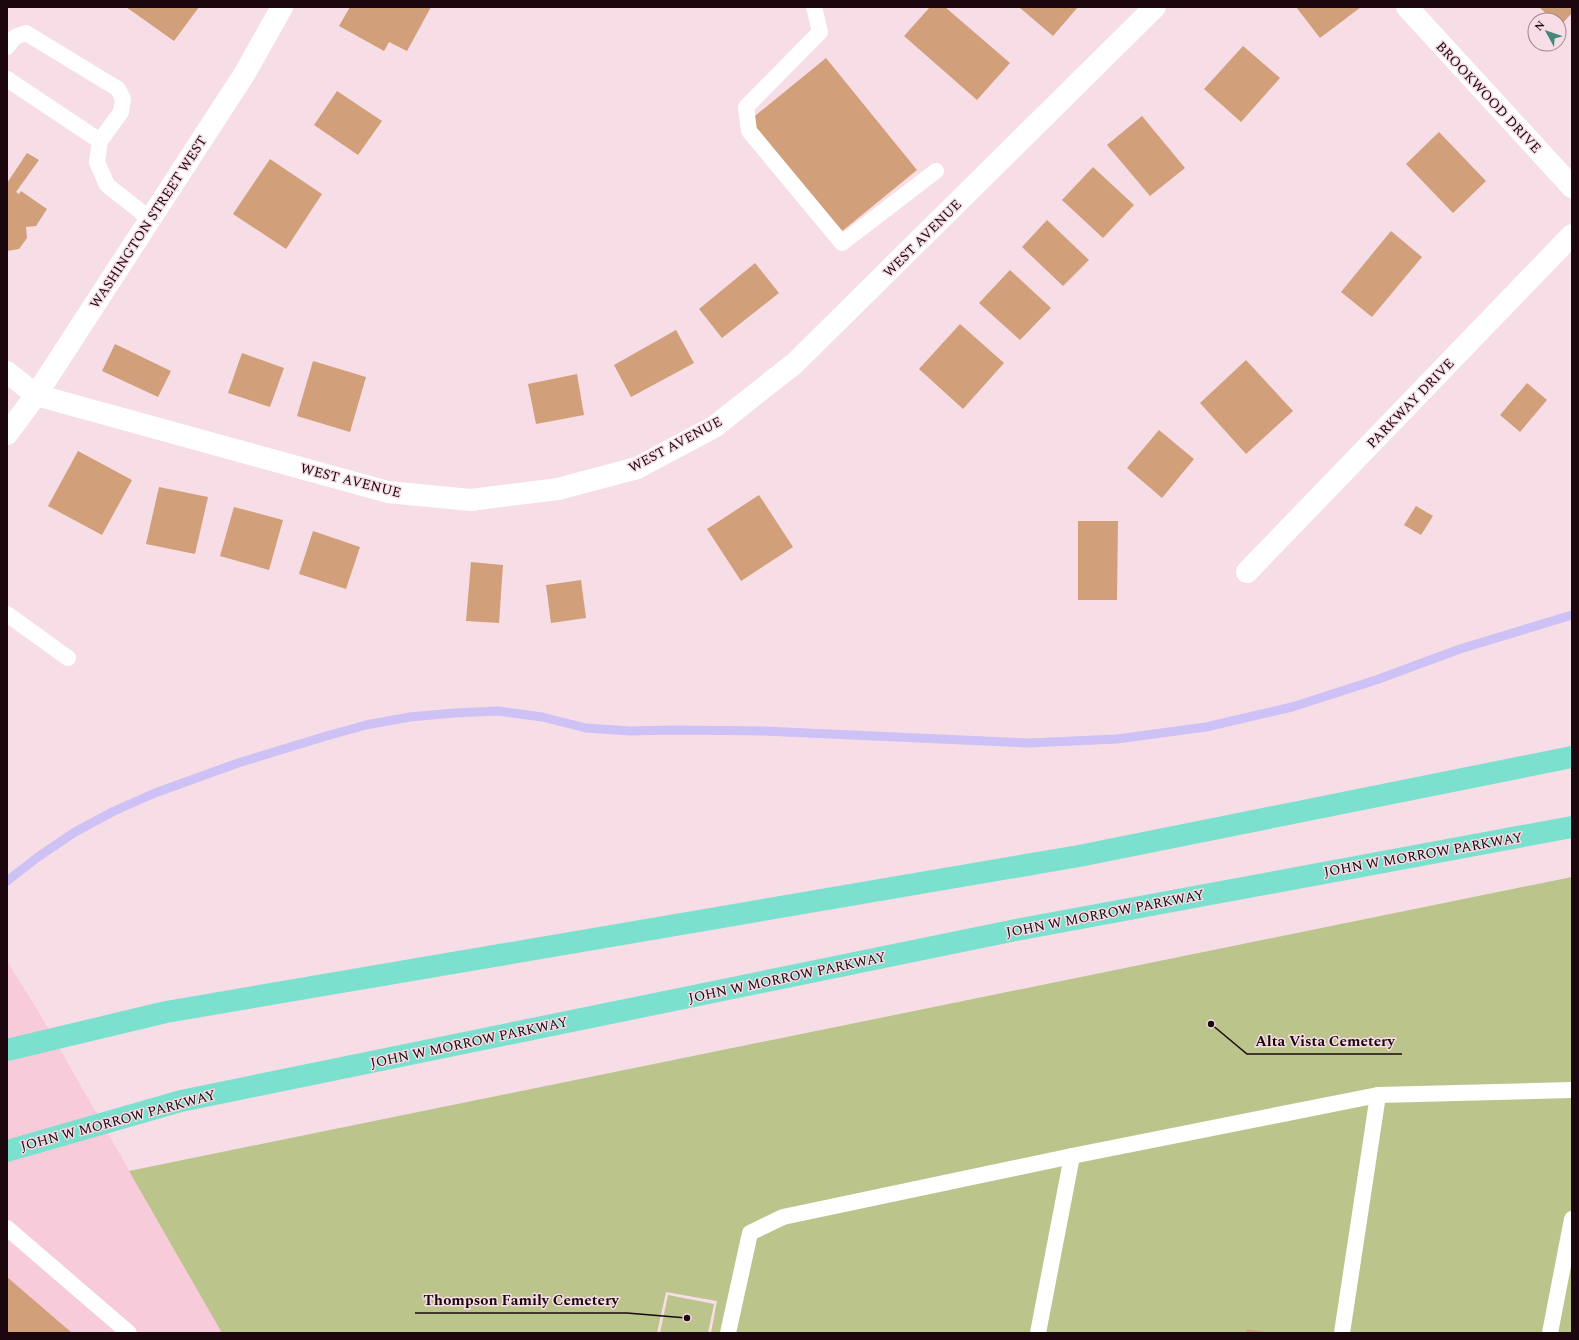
<svg xmlns="http://www.w3.org/2000/svg" width="1579" height="1340" font-family="Spectral,serif">
	<style>
		.built { fill: #f7cbd9 }
		.green { fill: #bac48b }
		.lines { fill: none; stroke-linecap: round; stroke-linejoin: round }
		.stream { stroke: #cec1f5; stroke-width: 9 }
		.building { fill: #d29f7b }
		.lane { stroke: #fff; stroke-width: 16 }
		.street { stroke: #fff; stroke-width: 22 }
		.secondary { stroke: #fff; stroke-width: 22 }
		.primary { stroke: #7be0ce; stroke-width: 22 }
		.labels { text-anchor: middle; stroke-width: 3; stroke-linejoin: round; paint-order: stroke }
		.street-label { font-size: 14px; fill: #1c070f; stroke: #f7dde5 }
		.leader { fill: none; stroke: #1c070f; stroke-width: 1.5 }
		.callout-dot { fill: #1c070f; stroke: #f7dde5; stroke-width: 1.5 }
		.callout-label { font-size: 15px; text-anchor: middle; font-weight: bold; fill: #1c070f; stroke: #f7dde5; stroke-width: 3; stroke-linejoin: round; paint-order: stroke }
	</style>
	<rect width="100%" height="100%" fill="#f7dde5"/>
	<polygon class="built" points="7,961 38,1011 222,1333 7,1333"/>
	<g class="green">
		<polygon points="1572,877 1572,1333 711,1333 717,1301 666,1292 657,1333 222,1333 129,1171"/>
		<polygon points="668,1295 714,1304 708,1333 660,1333"/>
	</g>
	<g class="lines">
		<polyline class="stream" points="7,881 38,857 75,832 114,811 155,793 238,763 323,737 366,725 410,717 454,713 498,711 542,717 586,728 630,731 674,730 763,731 1029,743 1117,739 1206,727 1292,707 1376,680 1460,649 1572,615"/>
	</g>
	<g class="building">
		<polygon points="126,7 199,7 174,41"/>
		<polygon points="350,7 431,7 407,51 389,42 384,51 339,26"/>
		<polygon points="930,7 945,7 1010,63 977,100 904,36"/>
		<polygon points="1019,7 1078,7 1053,36"/>
		<polygon points="1296,7 1361,7 1320,38"/>
		<polygon points="1539,7 1572,7 1572,13 1559,27 1559,20 1553,20"/>
		<polygon points="1243,46 1280,78 1241,122 1204,89"/>
		<polygon points="826,58 917,170 841,232 750,120"/>
		<polygon points="337,91 382,121 358,155 314,125"/>
		<polygon points="1142,116 1185,168 1150,196 1107,145"/>
		<polygon points="1439,132 1486,181 1453,213 1406,164"/>
		<polygon points="27,153 39,160 16,192 19,194 21,191 47,209 36,226 26,227 27,238 19,249 7,251 7,183"/>
		<polygon points="270,159 322,194 286,249 233,214"/>
		<polygon points="1093,167 1134,205 1103,238 1062,200"/>
		<polygon points="1047,220 1089,260 1063,286 1022,247"/>
		<polygon points="1391,231 1422,257 1372,317 1341,292"/>
		<polygon points="755,263 779,293 722,338 699,309"/>
		<polygon points="1010,270 1051,308 1020,340 979,303"/>
		<polygon points="960,324 1004,363 963,409 919,369"/>
		<polygon points="676,330 694,363 631,397 614,365"/>
		<polygon points="115,344 171,371 158,397 102,371"/>
		<polygon points="242,353 284,368 270,407 228,393"/>
		<polygon points="1246,360 1293,411 1246,454 1200,403"/>
		<polygon points="313,361 366,377 350,432 297,416"/>
		<polygon points="577,374 584,415 536,424 528,384"/>
		<polygon points="1527,383 1547,400 1520,432 1500,415"/>
		<polygon points="1159,430 1194,459 1162,498 1127,468"/>
		<polygon points="78,451 132,480 102,535 48,506"/>
		<polygon points="159,487 208,497 195,554 146,544"/>
		<polygon points="759,495 793,547 741,581 707,529"/>
		<polygon points="1416,506 1433,516 1421,535 1404,525"/>
		<polygon points="234,507 283,520 269,570 220,556"/>
		<polygon points="1078,521 1118,521 1117,600 1078,600"/>
		<polygon points="313,531 360,547 346,589 299,574"/>
		<polygon points="471,562 503,565 499,623 466,621"/>
		<polygon points="581,580 586,618 551,623 546,585"/>
		<polygon points="7,1277 72,1333 7,1333"/>
		<polygon points="1247,1329 1264,1332 1263,1333 1246,1333"/>
	</g>
	<g class="lines">
		<g class="lane">
			<polyline points="814,7 820,32 746,107 749,131 842,243 936,171"/>
			<polyline points="7,47 15,37 26,33 118,89 123,99 121,112 100,141 97,162 107,185 150,219"/>
			<polyline points="7,79 100,141"/>
			<polyline points="7,614 68,658"/>
			<polyline points="7,1228 129,1333"/>
			<polyline points="728,1333 750,1233 783,1217 1072,1156 1378,1095 1572,1090"/>
			<polyline points="1038,1333 1072,1156"/>
			<polyline points="1342,1333 1378,1095"/>
			<polyline points="1550,1333 1572,1219"/>
		</g>
		<g class="street">
			<polyline points="1407,7 1572,187"/>
			<polyline points="7,372 36,395 388,492 470,500 558,489 637,468 714,427 795,363 1155,7"/>
			<polyline points="1247,572 1572,235"/>
		</g>
		<polyline class="secondary" points="7,434 36,395 245,73 282,7"/>
		<g class="primary">
			<polyline points="7,1050 166,1012 1079,856 1572,757"/>
			<polyline points="7,1151 181,1101 1016,930 1572,827"/>
		</g>
	</g>
	<g class="labels">
		<g class="street-label">
			<text transform="translate(1489 97) rotate(47)" y="5">BROOKWOOD DRIVE</text>
			<text transform="translate(148 222) rotate(-57)" y="5">WASHINGTON STREET WEST</text>
			<text transform="translate(922 238) rotate(-45)" y="5">WEST AVENUE</text>
			<text transform="translate(1410 403) rotate(-46)" y="5">PARKWAY DRIVE</text>
			<text transform="translate(675 444) rotate(-28)" y="5">WEST AVENUE</text>
			<text transform="translate(351 480) rotate(14)" y="5">WEST AVENUE</text>
			<text transform="translate(1423 854) rotate(-10)" y="5">JOHN W MORROW PARKWAY</text>
			<text transform="translate(1105 913) rotate(-11)" y="5">JOHN W MORROW PARKWAY</text>
			<text transform="translate(787 977) rotate(-12)" y="5">JOHN W MORROW PARKWAY</text>
			<text transform="translate(469 1042) rotate(-12)" y="5">JOHN W MORROW PARKWAY</text>
			<text transform="translate(118 1120) rotate(-15)" y="5">JOHN W MORROW PARKWAY</text>
		</g>
	</g>
	<path class="leader" d="M1211 1024L1247 1054H1402M687 1318L627 1313H415"/>
	<g class="callout-dot">
		<circle cx="1211" cy="1024" r="4"/>
		<circle cx="687" cy="1318" r="4"/>
	</g>
	<g class="callout-label">
		<text x="1325" y="1046">Alta Vista Cemetery</text>
		<text x="521" y="1305">Thompson Family Cemetery</text>
	</g>
	<rect width="1579" height="1340" fill="none" stroke="#1c070f" stroke-width="16"/>
	<g transform="translate(1547 32) rotate(310)"><circle r="19" fill="#f7dde5" stroke="#9f878f"/>
	<path d="M0-3L7 15L0 10L-7 15Z" fill="#468878"/>
	<text y="-6" font-size="11" font-weight="bold" text-anchor="middle" fill="#1c070f">N</text>
	</g>
</svg>
